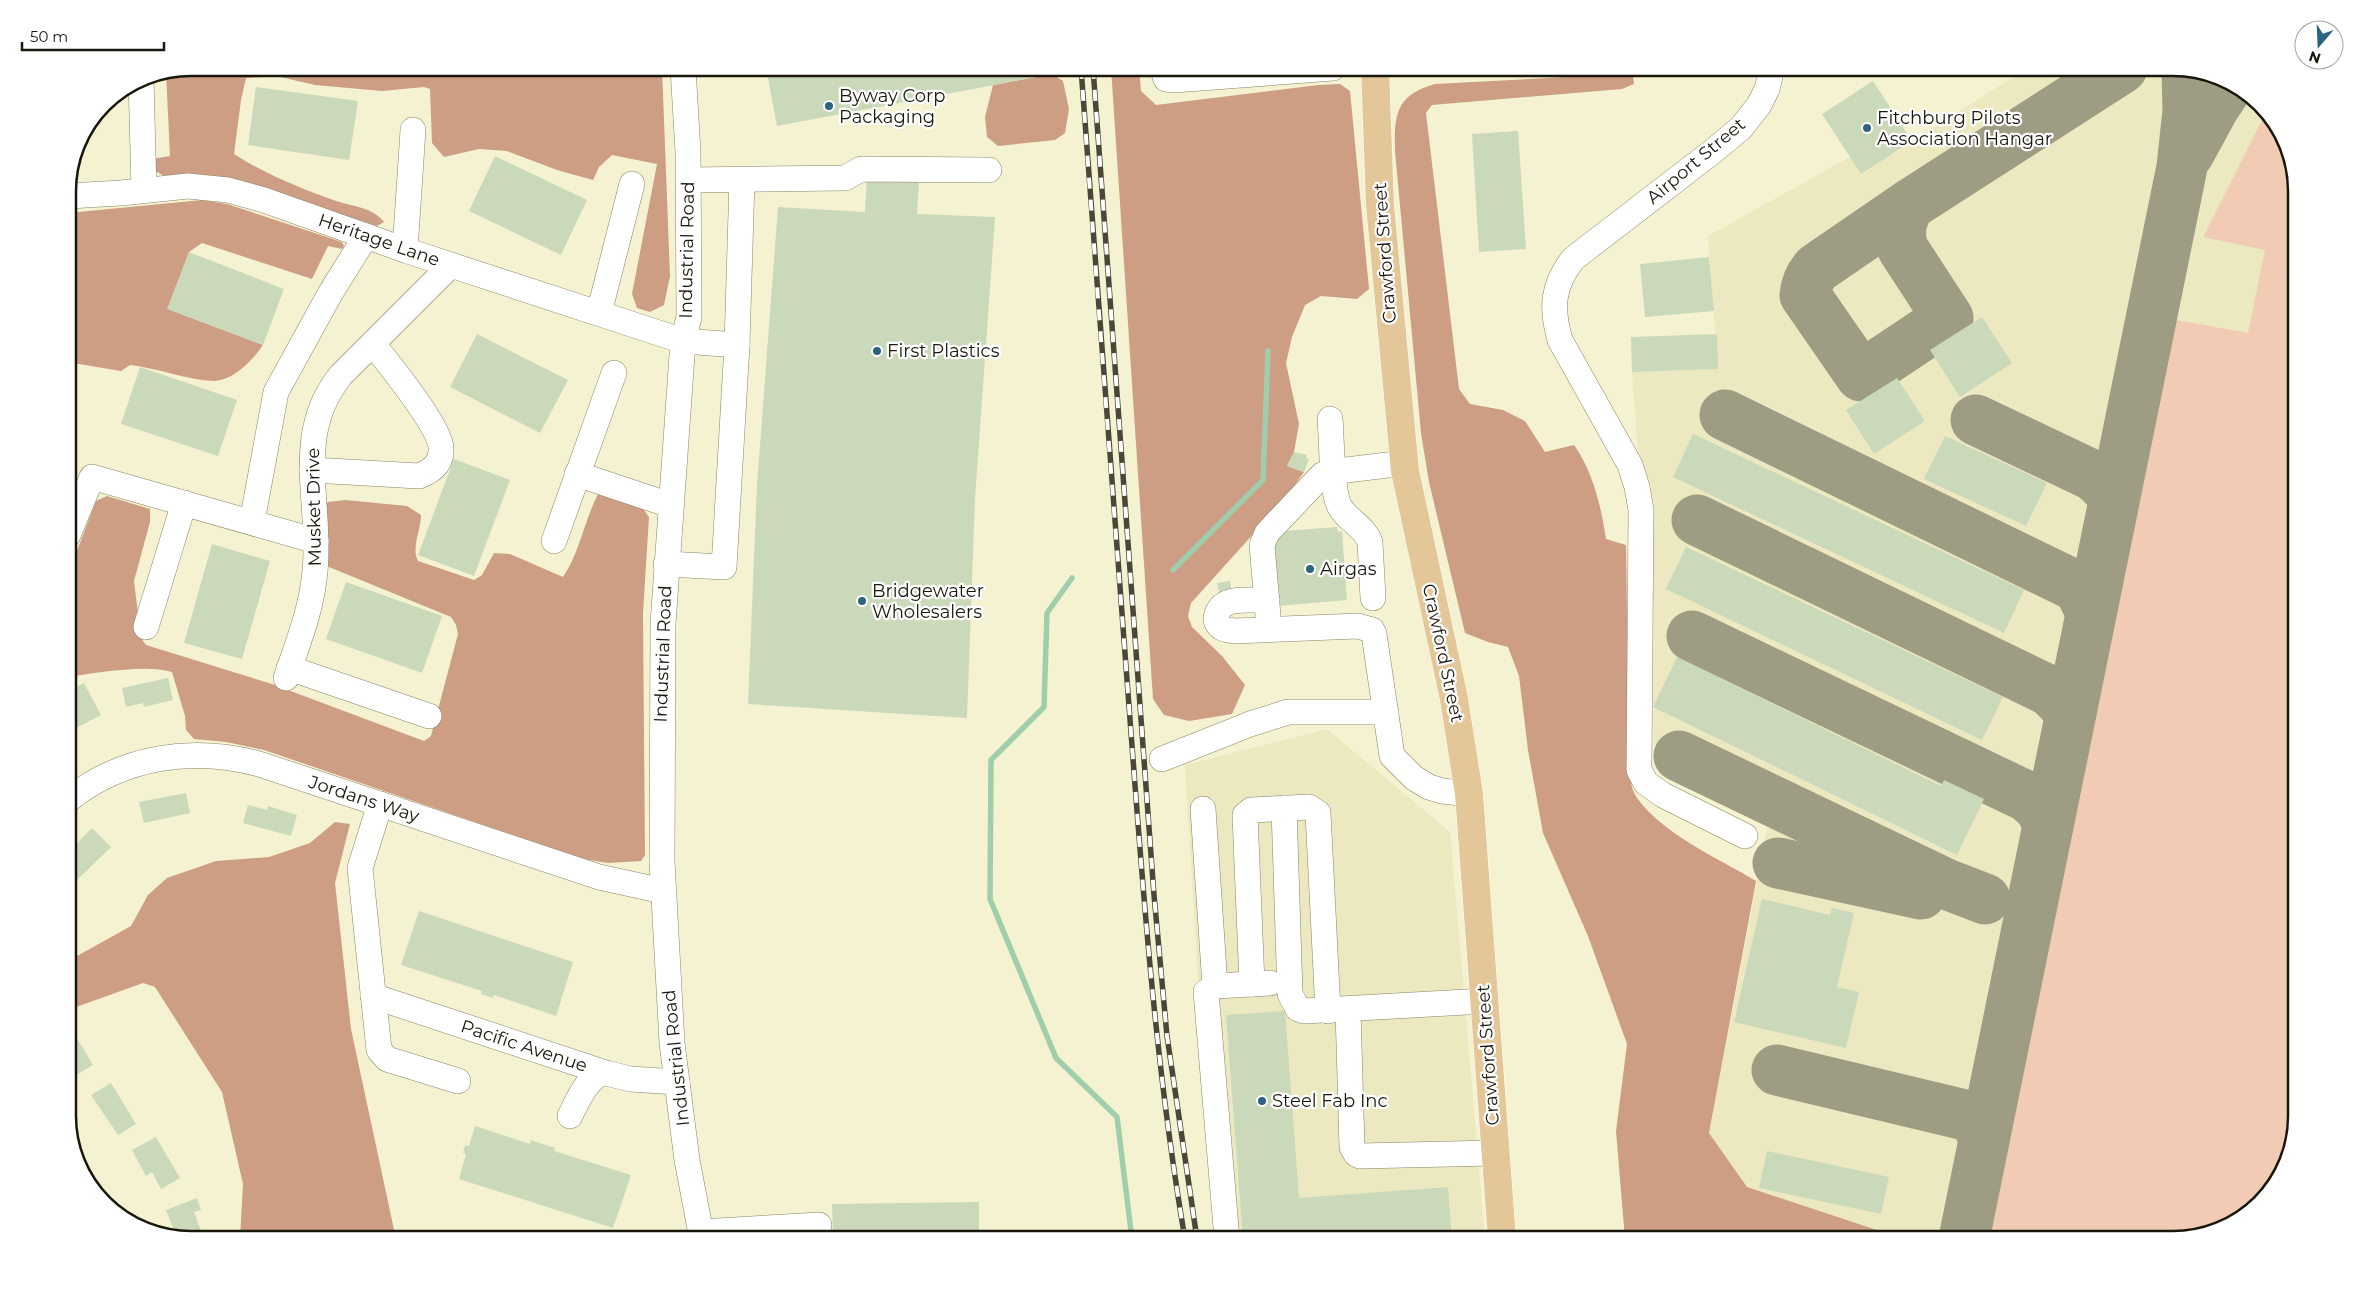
<svg xmlns="http://www.w3.org/2000/svg" width="2364" height="1307" font-family="Montserrat,sans-serif">
	<style>
		.built { fill: #ece8c0 }
		.green { fill: #f2cbb5 }
		.forest { fill: #cd9e84 }
		.lines { fill: none; stroke-linecap: round; stroke-linejoin: round }
		.stream { stroke: #a0cead; stroke-width: 5.5 }
		.taxiway { stroke: #9f9c84; stroke-width: 51 }
		.building { fill: #cbd9bb }
		.minor-casing { stroke: #888467; stroke-width: 26 }
		.major-casing { stroke: #fff; stroke-width: 29 }
		.minor { stroke: #fff; stroke-width: 25 }
		.major { stroke: #e4c799; stroke-width: 28 }
		.rail-casing { stroke: #494737; stroke-width: 5.5 }
		.rail { stroke: #fff; stroke-width: 4; stroke-dasharray: 11; stroke-linecap: butt }
		.poi-dot { fill: #2b647e; stroke: #fff; stroke-width: 2 }
		.labels { text-anchor: middle; stroke-width: 4.5; stroke-linejoin: round; paint-order: stroke }
		.poi-label { font-size: 18px; fill: #19170c; stroke: #fff; text-anchor: start }
		.street-label { font-size: 18px; fill: #19170c; stroke: #fff }
		.rim { fill: none; stroke: #19170c; stroke-width: 2.5 }
	</style>
	<rect width="100%" height="100%" fill="#f5f2d1"/>
	<g class="built">
		<polygon points="2027,68 2172,68 2227,80 2276,123 2296,184 2296,1115 2284,1170 2241,1219 2173,1239 1904,1239 1747,1187 1709,1133 1769,819 1667,775 1658,766 1654,757 1651,485 1638,450 1632,372 1718,369 1708,236 1850,157 1861,174"/>
		<polygon points="1327,729 1450,832 1485,1239 1219,1239 1212,1208 1185,765"/>
	</g>
	<polygon class="green" points="2265,114 2276,123 2296,184 2296,1115 2284,1170 2241,1219 2173,1239 1988,1239 2176,320 2248,333 2265,250 2203,237"/>
	<g class="forest">
		<path d="M192,68H662L670,276L664,305L650,312L637,308L632,294L657,164L612,155L599,167L593,180L557,170L507,151L479,149L444,157L432,143L430,89L424,87L382,91L315,85L276,76L246,78L241,100L234,154C265,174 302,189 336,201C355,207 372,207 384,222L377,226L254,186L198,174L168,178L155,171L152,159L170,156L166,72Z"/>
		<polygon points="1111,68 1139,68 1141,91 1156,105 1318,85 1340,84 1350,91 1369,289 1357,299 1321,296 1305,305 1292,337 1286,363 1299,424 1294,452 1287,466 1304,472 1284,500 1191,603 1188,616 1192,627 1222,656 1245,685 1232,714 1189,721 1164,715 1153,699"/>
		<polygon points="1052,74 1063,81 1069,109 1065,133 1055,140 998,146 987,137 985,117 993,85"/>
		<path d="M1622,74L1633,76L1634,84L1622,89L1432,105L1426,113L1459,389L1470,404L1503,410L1525,421L1545,452L1574,445C1593,472 1601,506 1606,539L1626,545L1629,757C1630,771 1629,787 1637,798C1664,835 1718,858 1756,881L1709,1133L1747,1187L1904,1239H1625L1616,1131L1627,1044L1588,936L1543,833L1528,750L1519,676L1508,647L1488,642L1465,633L1429,482L1421,433L1395,151C1394,114 1396,95 1435,84Z"/>
		<path d="M202,200L227,204L342,242L344,246L342,249L328,246L312,279L202,243L189,252L168,309L263,345C253,360 233,381 214,381C186,380 158,368 130,365L121,371L73,363L68,369V213Z"/>
		<path d="M598,494L641,506L649,517L643,613L645,855L641,861L608,863L583,859L264,750L226,742L194,739L186,730L185,716L172,672C146,664 96,673 68,677V574L96,501L107,496L150,509V522L134,581L141,638L146,645L272,684L424,741L431,736L458,634L456,625L451,617L329,567L323,560L321,508L328,502L345,500L407,506L421,515C421,530 411,548 418,561L474,580L482,575L494,553L510,554L563,577C580,552 584,521 598,494Z"/>
		<polygon points="335,822 350,824 335,883 351,1029 396,1239 240,1239 243,1184 222,1092 155,987 143,983 68,1010 68,961 131,926 148,895 167,878 216,861 269,857 310,843"/>
	</g>
	<g class="lines">
		<g class="stream">
			<polyline points="1173,570 1263,480 1268,351"/>
			<polyline points="1072,578 1047,613 1044,707 991,760 990,899 1056,1058 1117,1117 1132,1239"/>
		</g>
		<g class="taxiway">
			<polyline points="2189,153 2214,107 2230,83"/>
			<path d="M1909,205C1901,220 1898,232 1903,249L1948,318L1861,376L1805,295C1806,284 1809,277 1817,268L1909,205L2122,68"/>
			<polyline points="1725,415 2074,585 2081,592 2091,612"/>
			<polyline points="1976,420 2094,476 2109,490 2113,502"/>
			<polyline points="1697,520 2050,691 2066,707 2070,716"/>
			<polyline points="1692,636 2028,797 2041,809 2048,825"/>
			<polyline points="1679,756 1946,884 1985,899"/>
			<polyline points="1778,863 1921,894"/>
			<path d="M1777,1070L1965,1115C1977,1120 1980,1128 1984,1140"/>
			<polyline points="1964,1239 2182,167 2188,111 2187,71"/>
		</g>
	</g>
	<g class="building">
		<polygon points="766,68 1050,68 1052,74 777,126"/>
		<polygon points="1873,81 1912,141 1861,174 1822,114"/>
		<polygon points="256,87 358,101 349,160 248,145"/>
		<polygon points="87,129 89,143 77,145 77,144"/>
		<polygon points="1518,131 1526,249 1479,252 1472,134"/>
		<polygon points="495,156 587,200 561,255 469,211"/>
		<polygon points="867,176 919,179 917,214 995,217 975,499 967,718 748,704 757,485 778,207 865,212"/>
		<polygon points="189,252 284,289 263,345 167,309"/>
		<polygon points="1709,257 1714,311 1645,317 1640,264"/>
		<polygon points="1982,317 2012,363 1960,397 1930,350"/>
		<polygon points="477,334 568,380 540,433 450,387"/>
		<polygon points="1717,334 1718,369 1632,372 1631,337"/>
		<polygon points="140,367 237,400 218,456 121,424"/>
		<polygon points="1897,378 1925,421 1874,454 1846,410"/>
		<polygon points="1693,434 2024,590 2004,633 1673,477"/>
		<polygon points="1945,436 2047,483 2026,526 1924,479"/>
		<polygon points="1294,452 1307,455 1306,458 1309,459 1304,472 1287,466"/>
		<polygon points="454,459 510,480 474,576 418,555"/>
		<polygon points="1337,527 1338,532 1342,531 1347,600 1278,606 1273,537 1283,536 1283,531"/>
		<polygon points="212,544 270,561 242,659 184,643"/>
		<polygon points="1686,547 2003,697 1982,740 1666,589"/>
		<polygon points="1230,581 1232,593 1220,596 1217,583"/>
		<polygon points="346,582 442,616 422,673 326,639"/>
		<polygon points="1677,657 1941,786 1944,780 1984,799 1957,855 1653,707"/>
		<polygon points="168,678 173,700 144,707 143,703 126,707 122,688"/>
		<polygon points="84,683 101,715 76,728 74,725 68,729 68,700 70,704 78,699 73,689"/>
		<polygon points="186,793 190,813 144,823 139,802"/>
		<polygon points="248,805 267,810 268,806 297,815 291,836 243,823"/>
		<polygon points="92,828 111,847 76,881 68,872 68,859 75,852 72,848"/>
		<polygon points="1762,899 1830,915 1832,908 1854,913 1837,987 1859,992 1846,1048 1734,1022"/>
		<polygon points="419,911 573,962 556,1016 494,995 493,998 481,994 482,991 401,965"/>
		<polygon points="1285,1011 1299,1198 1448,1187 1452,1239 1243,1239 1226,1015"/>
		<polygon points="68,1023 93,1065 76,1075 68,1062"/>
		<polygon points="111,1083 136,1124 118,1135 91,1095"/>
		<polygon points="475,1126 530,1144 531,1140 555,1148 554,1151 631,1175 613,1228 459,1179 466,1154 463,1153 465,1145 469,1146"/>
		<polygon points="156,1137 180,1178 161,1189 152,1172 146,1176 132,1150"/>
		<polygon points="1767,1151 1889,1177 1881,1214 1759,1188"/>
		<polygon points="197,1198 201,1210 194,1212 204,1239 192,1240 176,1236 166,1210"/>
		<polygon points="979,1202 979,1239 833,1239 832,1204"/>
	</g>
	<g class="lines">
		<defs>
			<g id="minor">
				<polyline points="683,68 688,152 689,317 683,341 663,624 662,861 672,1043 687,1160 702,1239"/>
				<polyline points="1162,68 1166,79 1174,80 1333,68"/>
				<polyline points="141,79 144,190"/>
				<polyline points="689,180 845,178 861,169 989,170"/>
				<polyline points="68,196 121,193 188,186 228,190 264,200 408,251 683,341 737,345 724,567 666,564"/>
				<polyline points="405,250 413,130"/>
				<polyline points="599,313 632,184"/>
				<polyline points="737,345 742,180"/>
				<path d="M1330,419C1332,440 1331,492 1340,507C1348,521 1364,526 1370,542L1373,598"/>
				<path d="M312,470L419,476C432,471 442,463 441,448C440,426 388,363 373,344"/>
				<polyline points="577,474 670,505"/>
				<polyline points="252,522 276,392 331,292 366,236"/>
				<polyline points="68,535 92,477 316,541"/>
				<polyline points="554,541 614,373"/>
				<path d="M1267,600C1255,601 1238,598 1227,603C1217,607 1211,622 1222,628C1225,630 1231,630 1234,631L1358,626L1372,630L1374,634L1392,756L1414,778L1429,787L1442,791L1469,794"/>
				<polyline points="1268,616 1262,545 1267,533 1322,475 1330,472 1404,463"/>
				<polyline points="146,627 184,503"/>
				<polyline points="289,668 429,716"/>
				<path d="M286,678C298,643 312,608 315,571C322,502 292,435 341,375L451,265"/>
				<polyline points="1162,759 1250,724 1288,712 1386,712"/>
				<path d="M68,800C123,756 193,746 259,764L599,877L663,891"/>
				<polyline points="380,804 360,868 379,1050 387,1059 458,1081"/>
				<polyline points="1284,808 1290,994 1298,1009 1304,1011 1485,1001"/>
				<polyline points="1203,809 1215,986"/>
				<path d="M1745,836L1663,795L1646,783L1639,770L1641,510L1637,487L1630,465L1560,340C1551,308 1552,286 1573,259L1712,152L1741,128L1759,105L1767,89L1772,68"/>
				<polyline points="1252,984 1245,815 1251,810 1309,807 1318,813 1328,1011"/>
				<polyline points="373,996 606,1073 630,1079 677,1082"/>
				<polyline points="1348,1010 1352,1147 1356,1154 1360,1156 1494,1153"/>
				<path d="M570,1116C577,1102 588,1074 606,1073"/>
				<polyline points="700,1232 819,1225"/>
				<polyline points="1227,1239 1206,992 1215,986 1270,983"/>
			</g>
			<polyline id="major" points="1375,68 1380,205 1405,471 1454,699 1469,794 1502,1239"/>
		</defs>
		<use href="#minor" class="minor-casing"/>
		<use href="#major" class="major-casing"/>
		<use href="#minor" class="minor"/>
		<use href="#major" class="major"/>
		<defs>
			<g id="rail">
				<path d="M1081,68C1096,276 1112,484 1128,693C1142,876 1154,1058 1185,1239"/>
				<polyline points="1093,68 1154,895 1167,1036 1197,1239"/>
			</g>
		</defs>
		<use href="#rail" class="rail-casing"/>
		<use href="#rail" class="rail"/>
	</g>
	<g class="poi-dot">
		<circle cx="829" cy="106" r="5"/>
		<circle cx="1867" cy="128" r="5"/>
		<circle cx="877" cy="351" r="5"/>
		<circle cx="1310" cy="569" r="5"/>
		<circle cx="862" cy="601" r="5"/>
		<circle cx="1262" cy="1101" r="5"/>
	</g>
	<g class="labels">
		<g class="poi-label">
			<text x="839" y="102">Byway Corp<tspan x="839" dy="21">Packaging</tspan></text>
			<text x="1877" y="124">Fitchburg Pilots<tspan x="1877" dy="21">Association Hangar</tspan></text>
			<text x="887" y="357">First Plastics</text>
			<text x="1320" y="575">Airgas</text>
			<text x="872" y="597">Bridgewater<tspan x="872" dy="21">Wholesalers</tspan></text>
			<text x="1272" y="1107">Steel Fab Inc</text>
		</g>
		<g class="street-label">
			<text transform="translate(1696 161) rotate(-40)" y="6">Airport Street</text>
			<text transform="translate(379 240) rotate(19)" y="6">Heritage Lane</text>
			<text transform="translate(687 250) rotate(-89)" y="6">Industrial Road</text>
			<text transform="translate(1385 253) rotate(-94)" y="6">Crawford Street</text>
			<text transform="translate(314 507) rotate(-91)" y="6">Musket Drive</text>
			<text transform="translate(1443 653) rotate(78)" y="6">Crawford Street</text>
			<text transform="translate(663 654) rotate(-88)" y="6">Industrial Road</text>
			<text transform="translate(364 799) rotate(18)" y="6">Jordans Way</text>
			<text transform="translate(524 1046) rotate(18)" y="6">Pacific Avenue</text>
			<text transform="translate(1488 1055) rotate(-94)" y="6">Crawford Street</text>
			<text transform="translate(676 1058) rotate(-96)" y="6">Industrial Road</text>
		</g>
	</g>
	<path d="M0 0H2364V1307H0ZM191 76H2173A115 115 0 0 1 2288 191V1116A115 115 0 0 1 2173 1231H191A115 115 0 0 1 76 1116V191A115 115 0 0 1 191 76Z" fill="#fff" fill-rule="evenodd"/>
	<path class="rim" d="M191 76H2173A115 115 0 0 1 2288 191V1116A115 115 0 0 1 2173 1231H191A115 115 0 0 1 76 1116V191A115 115 0 0 1 191 76Z"/>
	<g transform="translate(2319 45) rotate(199)"><circle r="24" fill="#ffffff" stroke="#a3a29e"/>
	<path d="M0-4L9 19L0 12L-9 19Z" fill="#2b647e"/>
	<text y="-8" font-size="14" font-weight="bold" text-anchor="middle" fill="#19170c">N</text>
	</g>
	<path d="M22 42v8h142v-8" fill="none" stroke="#19170c" stroke-width="2.5"/>
	<text x="30" y="42" font-size="15" fill="#19170c" stroke="#ffffff" stroke-width="4" paint-order="stroke">50 m</text>
</svg>
